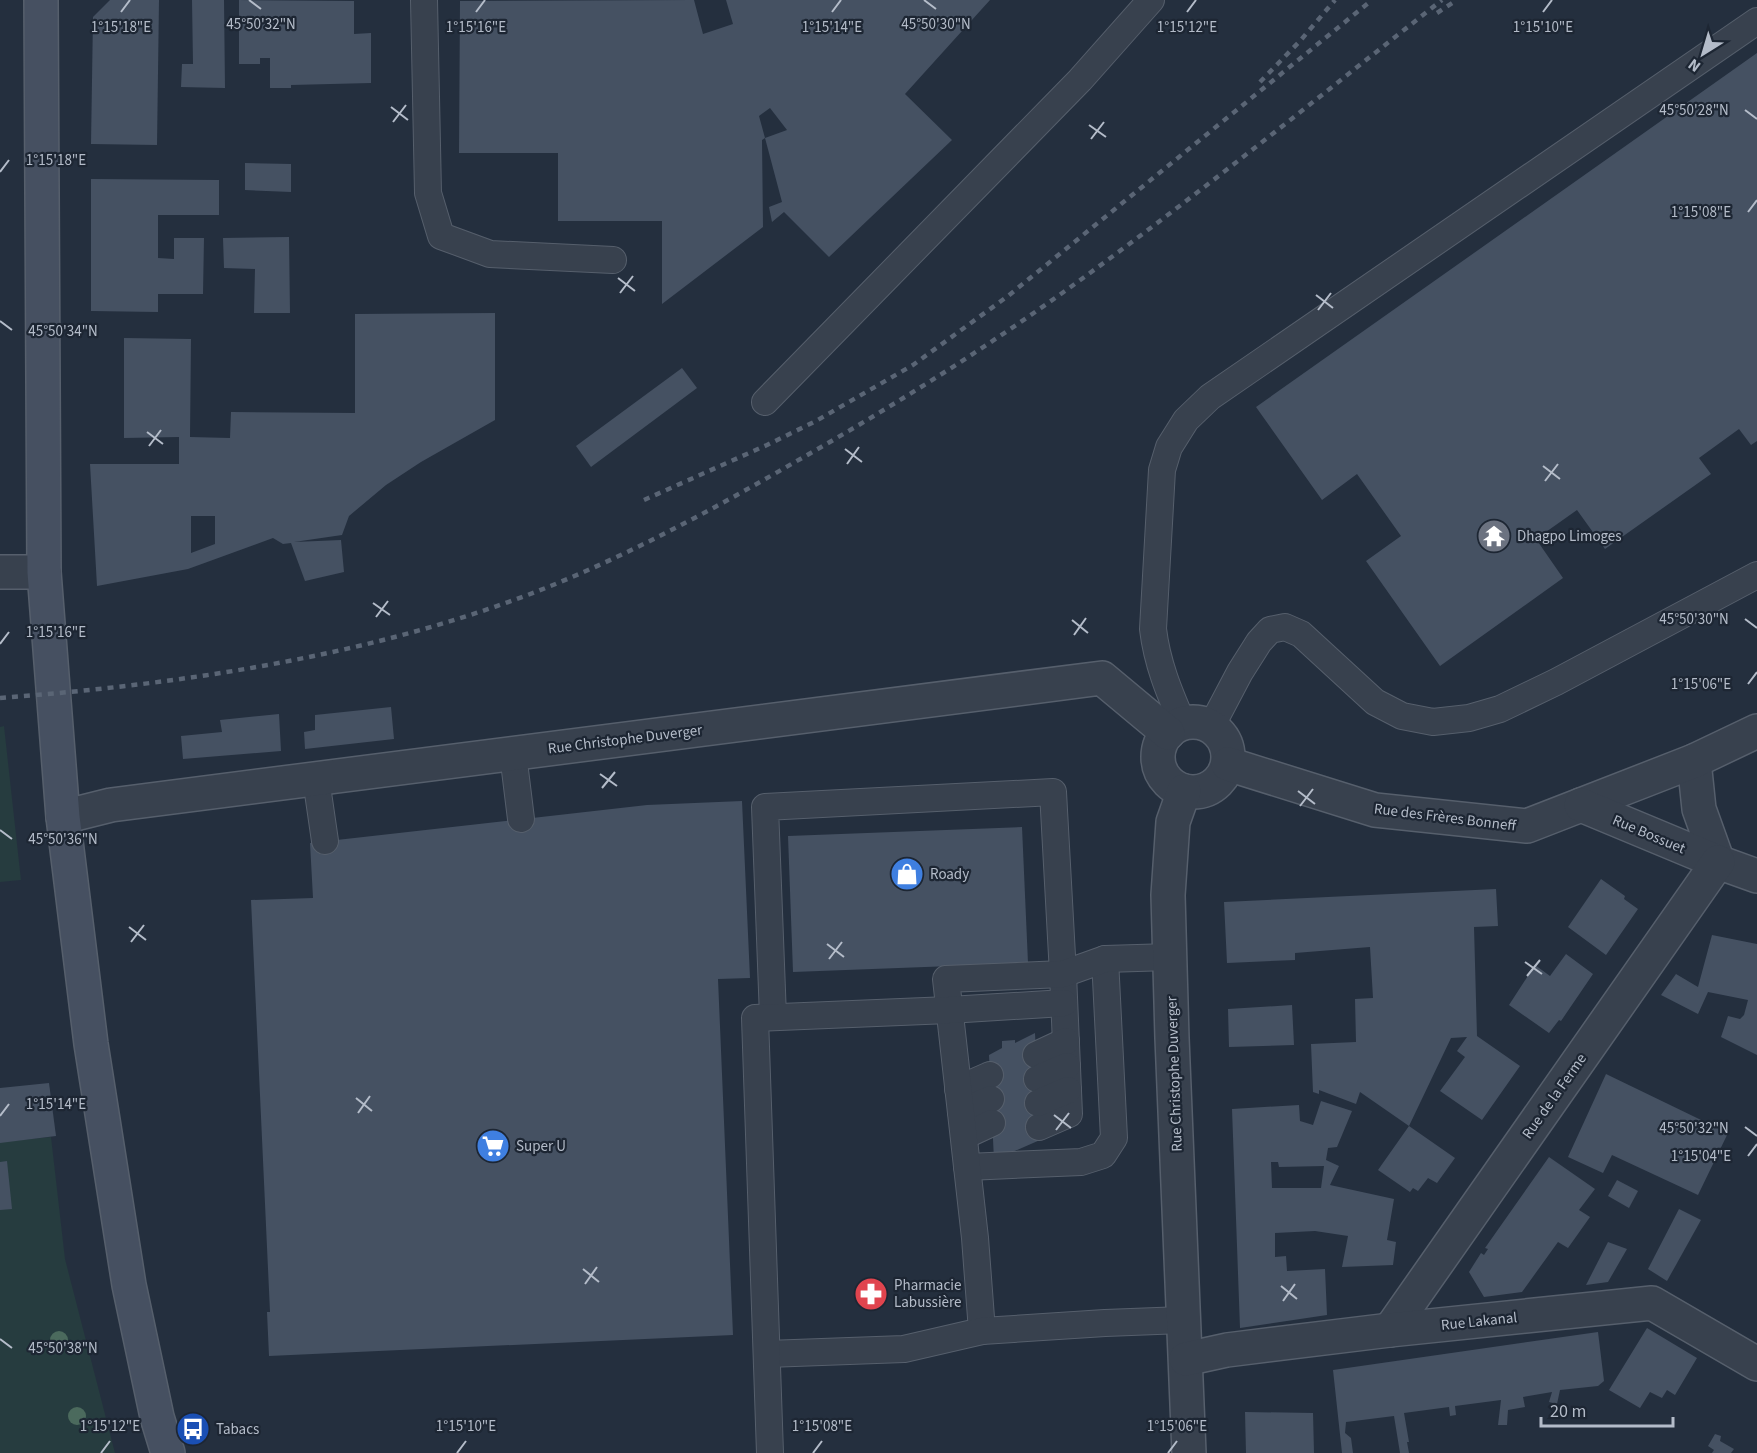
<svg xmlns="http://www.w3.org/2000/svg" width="1757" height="1453" font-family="'Source Sans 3',sans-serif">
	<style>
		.green { fill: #263c3f }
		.building { fill: #455162; fill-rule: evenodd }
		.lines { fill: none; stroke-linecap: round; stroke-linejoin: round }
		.lane-casing { stroke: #565f6c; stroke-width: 28 }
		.street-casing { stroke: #565f6c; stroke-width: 36 }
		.secondary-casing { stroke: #565f6c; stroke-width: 36 }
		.lane { stroke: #38414e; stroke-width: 26 }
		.street { stroke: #38414e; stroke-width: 33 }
		.secondary { stroke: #465061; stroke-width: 33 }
		.rail { stroke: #5a6575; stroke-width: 4.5; stroke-dasharray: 6 6; stroke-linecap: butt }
		.tree { fill: #4b6a5d }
		.ticks { fill: none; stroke: #b4bcc9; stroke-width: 2 }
		.labels { text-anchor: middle; stroke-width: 4.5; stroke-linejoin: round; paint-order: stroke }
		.poi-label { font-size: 15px; fill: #b4bcc9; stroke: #1d2633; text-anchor: start }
		.street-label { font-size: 15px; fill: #b4bcc9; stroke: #1d2633 }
		.ticks-label { font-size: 15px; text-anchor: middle; fill: #b4bcc9; stroke: #1d2633; stroke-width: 4.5; stroke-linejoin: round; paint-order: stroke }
	</style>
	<rect width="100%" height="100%" fill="#242f3e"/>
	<g class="green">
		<polygon points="4,726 21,880 0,882 0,727"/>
		<polygon points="51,1137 65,1259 115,1453 0,1453 0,1142"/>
	</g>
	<g class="building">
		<polygon points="110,0 159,0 157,145 91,144 93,17"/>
		<polygon points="192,0 224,0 225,88 181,87 182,64 193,64"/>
		<polygon points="239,0 354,1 354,34 371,33 371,83 291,85 291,88 270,88 270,58 260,58 260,64 239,64"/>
		<path d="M694,0L703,34L733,24L726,0H990L905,94L952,140L829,257L784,212L772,222L769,207L782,202L765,138L762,140L763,227L662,304V221H558V153H459L460,1ZM770,108L787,130L765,138L759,116Z"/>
		<polygon points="1757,53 1757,441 1751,445 1739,429 1699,458 1711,474 1605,549 1577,510 1536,539 1563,578 1440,666 1366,561 1401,536 1357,474 1322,500 1256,407"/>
		<polygon points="245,163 291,164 291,192 245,190"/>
		<polygon points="91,179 219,180 219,215 158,215 158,258 174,259 174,238 204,238 203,294 158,294 158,312 91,311"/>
		<polygon points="289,237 290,313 254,313 255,269 224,268 223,238"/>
		<path d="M495,313V420L421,462L386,485L349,516L342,535L294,542L341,540L344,572L305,581L291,543L283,544L273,538L188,569L97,586L90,464H179V437L124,438V338L191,339L190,437L230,438L231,412L355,413V314ZM191,516H215V544L191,553Z"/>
		<polygon points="682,368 697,388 591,467 576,446"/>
		<polygon points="391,707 394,739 305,749 304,732 315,730 315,715"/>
		<polygon points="279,714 281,751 183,759 181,736 222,732 220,720"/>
		<polygon points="742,801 750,978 718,979 733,1335 269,1356 267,1312 270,1312 251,900 313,898 310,843 647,805"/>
		<polygon points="1022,827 1028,963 793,972 788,836"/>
		<polygon points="1601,879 1625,896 1624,899 1638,909 1606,955 1568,927"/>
		<polygon points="1496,889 1498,926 1474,927 1477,1036 1520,1066 1482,1120 1440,1091 1465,1057 1457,1051 1467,1037 1451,1038 1409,1126 1360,1092 1356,1104 1319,1090 1319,1094 1313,1092 1311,1044 1356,1042 1355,999 1373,998 1370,947 1295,953 1295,960 1227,963 1224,902"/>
		<polygon points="1712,935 1757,944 1757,1055 1721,1037 1728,1016 1740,1019 1744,1015 1748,1000 1708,992 1698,1014 1661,995 1676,974 1698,987"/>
		<polygon points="1566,954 1593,974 1561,1021 1559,1020 1549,1033 1509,1005 1535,965 1550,976"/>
		<polygon points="1292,1005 1294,1045 1229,1047 1228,1009"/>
		<polygon points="1035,1033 1040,1140 994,1160 989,1055 1002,1048 1002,1041 1015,1040 1015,1043"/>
		<polygon points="1606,1074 1728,1133 1698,1195 1612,1155 1603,1173 1568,1157"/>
		<polygon points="49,1083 56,1136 0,1143 0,1088"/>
		<path d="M1321,1101L1352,1111L1337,1147L1328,1148L1326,1160L1339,1166L1330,1185L1394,1199L1387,1240L1396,1242L1393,1265L1342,1267L1348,1236L1315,1231L1275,1233V1257L1286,1256L1287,1271L1325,1269L1327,1315L1240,1328L1232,1109L1299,1105L1300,1121L1313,1125ZM1271,1162H1278L1279,1167L1324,1166L1321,1188H1272Z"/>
		<polygon points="1409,1126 1455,1158 1437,1183 1428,1178 1418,1191 1413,1188 1410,1192 1378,1170"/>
		<polygon points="1549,1157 1595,1189 1579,1210 1590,1217 1568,1248 1558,1242 1522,1292 1484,1297 1469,1272 1481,1253 1484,1255 1488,1249 1485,1248"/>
		<polygon points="7,1161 12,1209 0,1210 0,1162"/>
		<polygon points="1617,1180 1638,1191 1629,1208 1608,1196"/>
		<polygon points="1679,1209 1701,1220 1667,1281 1648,1269"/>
		<polygon points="1608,1242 1627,1249 1608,1282 1586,1285"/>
		<polygon points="1647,1328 1697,1358 1675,1395 1667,1390 1662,1398 1650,1392 1640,1408 1609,1390"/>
		<polygon points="1598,1332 1604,1381 1598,1386 1560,1390 1557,1404 1549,1402 1552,1392 1523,1397 1525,1407 1508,1410 1507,1425 1498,1425 1501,1400 1455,1406 1456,1415 1450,1416 1449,1407 1404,1413 1409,1442 1407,1442 1409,1453 1400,1453 1394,1416 1346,1422 1345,1433 1351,1438 1353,1453 1342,1453 1333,1370"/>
		<polygon points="1245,1412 1313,1413 1314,1453 1246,1453"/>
		<polygon points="1715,1434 1721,1436 1720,1441 1734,1449 1731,1453 1712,1453 1714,1450 1708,1446"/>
	</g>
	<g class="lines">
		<defs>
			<g id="lane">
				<polyline points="424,0 428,193 441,236 490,254 613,260"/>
				<polyline points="765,402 1080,80 1151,0"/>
				<path d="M1183,724C1169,692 1157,663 1153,629L1162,470L1169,447L1186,420L1210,397L1757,21"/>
				<polyline points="1211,727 1240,672 1259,642 1270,630 1285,627 1301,634 1375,702 1402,716 1433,722 1469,718 1500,709 1556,682 1757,575"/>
				<polyline points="513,754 521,819"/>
				<polyline points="316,779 325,841"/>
				<polyline points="773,1017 765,807 1053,792 1063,974 1069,1114 1039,1127"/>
				<polyline points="1036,1055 1066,1041"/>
				<polyline points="1037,1079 1067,1066"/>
				<polyline points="958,1089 990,1075"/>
				<polyline points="1038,1103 1068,1090"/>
				<polyline points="961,1112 991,1099"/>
				<polyline points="964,1136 992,1123"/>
				<polyline points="967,1167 1081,1162 1103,1155 1114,1138 1105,959"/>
				<polyline points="982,1331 975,1238 946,979 1063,974 1105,959 1170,957"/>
				<polyline points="767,1354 904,1349 982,1331 1105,1323 1183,1320"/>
				<polyline points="770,1453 755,1018 949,1010 1064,1003"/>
			</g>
			<g id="street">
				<polyline points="0,572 44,572"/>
				<circle cx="1193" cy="757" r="35"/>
				<polyline points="1694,761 1699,809 1718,862"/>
				<polyline points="1228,764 1375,810 1527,826 1694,761 1757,731"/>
				<polyline points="1184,791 1173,822 1168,895 1172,1038 1189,1453"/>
				<polyline points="1581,805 1718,862 1757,876"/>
				<polyline points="63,817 111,805 1102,678 1168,733"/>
				<polyline points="1390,1330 1718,862"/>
				<polyline points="1186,1359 1227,1350 1390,1330 1652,1303 1757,1364"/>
			</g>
			<polyline id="secondary" points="41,0 44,572 63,817 91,1044 129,1285 157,1417 168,1453"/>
		</defs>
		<use href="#lane" class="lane-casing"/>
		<use href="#street" class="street-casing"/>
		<use href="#secondary" class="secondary-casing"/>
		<use href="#lane" class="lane"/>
		<use href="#street" class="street"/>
		<use href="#secondary" class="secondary"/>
		<g class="rail">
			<polyline points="1437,13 1457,0"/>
			<polyline points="1260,82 1300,41 1335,0"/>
			<polyline points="644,500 767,445 816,421 913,365 1008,296 1372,0"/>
			<path d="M0,698C182,684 367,657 538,591C627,556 712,510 795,462C890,408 983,350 1072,286C1198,195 1320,96 1442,0"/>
		</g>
	</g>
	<g class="tree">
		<circle cx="59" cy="1340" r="9"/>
		<circle cx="77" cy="1416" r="9"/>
	</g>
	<path class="ticks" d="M249,0L261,9M924,0L936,9M121,12L130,0M476,12L485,0M832,12L841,0M1187,12L1196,0M1543,12L1552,0M391,107L408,120M1745,110L1757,119M393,122L406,105M1089,125L1106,137M1091,139L1104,122M0,172L9,160M1748,212L1757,200M618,278L635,291M620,293L633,276M1316,295L1333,308M1318,310L1331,293M0,321L12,330M147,432L163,444M149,446L161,430M845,449L862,462M847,464L859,447M1543,466L1560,479M1545,481L1558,464M373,603L390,615M376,617L388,601M1745,619L1757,628M1072,620L1088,633M1074,635L1086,618M0,644L9,632M1748,684L1757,672M600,774L617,786M602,788L615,772M1298,791L1315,804M1300,806L1313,789M0,830L12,839M129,927L146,940M131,942L144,925M827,944L844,957M829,959L842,942M1525,962L1542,974M1527,976L1540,960M356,1098L372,1111M358,1113L370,1096M1054,1115L1071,1128M0,1116L9,1104M1745,1127L1757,1136M1056,1130L1069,1113M1748,1156L1757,1144M583,1269L599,1282M585,1284L597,1267M1281,1286L1297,1299M1283,1301L1295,1284M0,1339L12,1348M101,1453L110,1441M457,1453L466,1441M813,1453L822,1441M1168,1453L1177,1441"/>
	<defs>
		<symbol id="temple-disc" viewBox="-11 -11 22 22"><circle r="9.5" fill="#6b7280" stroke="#1d2633"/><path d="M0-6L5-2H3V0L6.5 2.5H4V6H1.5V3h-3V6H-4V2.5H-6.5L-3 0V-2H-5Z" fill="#fff"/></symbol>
		<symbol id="shop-disc" viewBox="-11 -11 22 22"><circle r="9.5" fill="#3f7fe0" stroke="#1d2633"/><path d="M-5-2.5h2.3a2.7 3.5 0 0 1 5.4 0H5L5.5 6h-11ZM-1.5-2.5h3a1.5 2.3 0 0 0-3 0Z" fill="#fff"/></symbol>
		<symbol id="supermarket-disc" viewBox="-11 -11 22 22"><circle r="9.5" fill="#3f7fe0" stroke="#1d2633"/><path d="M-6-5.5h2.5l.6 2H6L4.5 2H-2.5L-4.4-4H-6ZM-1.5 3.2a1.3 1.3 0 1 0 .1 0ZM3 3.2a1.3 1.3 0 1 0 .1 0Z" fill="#fff"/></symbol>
		<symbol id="pharmacy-disc" viewBox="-11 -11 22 22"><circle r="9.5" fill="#e0444e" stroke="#1d2633"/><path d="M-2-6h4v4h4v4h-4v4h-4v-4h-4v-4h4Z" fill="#fff"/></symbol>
		<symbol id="bus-disc" viewBox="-11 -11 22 22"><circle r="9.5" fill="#1a4fb4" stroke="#1d2633"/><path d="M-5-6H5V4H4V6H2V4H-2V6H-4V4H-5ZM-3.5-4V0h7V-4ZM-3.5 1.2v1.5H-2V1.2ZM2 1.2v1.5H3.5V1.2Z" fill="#fff"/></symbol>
	</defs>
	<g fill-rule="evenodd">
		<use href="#temple-disc" x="1475" y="517" width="38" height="38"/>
		<use href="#shop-disc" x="888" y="855" width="38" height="38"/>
		<use href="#supermarket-disc" x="474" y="1127" width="38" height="38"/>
		<use href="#pharmacy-disc" x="852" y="1275" width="38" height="38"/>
		<use href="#bus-disc" x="174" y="1410" width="38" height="38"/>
	</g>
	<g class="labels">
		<g class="poi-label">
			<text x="1517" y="541">Dhagpo Limoges</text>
			<text x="930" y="879">Roady</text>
			<text x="516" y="1151">Super U</text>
			<text x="894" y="1290">Pharmacie<tspan x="894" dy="17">Labussière</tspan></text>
			<text x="216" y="1434">Tabacs</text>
		</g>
		<g class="street-label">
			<text transform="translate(625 739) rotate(-7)" y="5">Rue Christophe Duverger</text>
			<text transform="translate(1445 817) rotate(7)" y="5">Rue des Frères Bonneff</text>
			<text transform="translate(1649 834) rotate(23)" y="5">Rue Bossuet</text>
			<text transform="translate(1174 1074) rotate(-92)" y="5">Rue Christophe Duverger</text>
			<text transform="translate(1554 1096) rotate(-55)" y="5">Rue de la Ferme</text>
			<text transform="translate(1479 1321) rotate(-6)" y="5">Rue Lakanal</text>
		</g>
	</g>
	<g class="ticks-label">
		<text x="261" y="29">45°50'32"N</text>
		<text x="936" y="29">45°50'30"N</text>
		<text x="121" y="32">1°15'18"E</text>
		<text x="476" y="32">1°15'16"E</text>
		<text x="832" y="32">1°15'14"E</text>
		<text x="1187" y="32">1°15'12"E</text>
		<text x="1543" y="32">1°15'10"E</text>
		<text x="1694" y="115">45°50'28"N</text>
		<text x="56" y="165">1°15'18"E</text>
		<text x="1701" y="217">1°15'08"E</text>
		<text x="63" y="336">45°50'34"N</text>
		<text x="1694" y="624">45°50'30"N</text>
		<text x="56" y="637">1°15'16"E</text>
		<text x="1701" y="689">1°15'06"E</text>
		<text x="63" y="844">45°50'36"N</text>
		<text x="56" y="1109">1°15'14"E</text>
		<text x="1694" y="1133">45°50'32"N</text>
		<text x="1701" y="1161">1°15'04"E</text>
		<text x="63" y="1353">45°50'38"N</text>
		<text x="110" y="1431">1°15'12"E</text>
		<text x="466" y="1431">1°15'10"E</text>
		<text x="822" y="1431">1°15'08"E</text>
		<text x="1177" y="1431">1°15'06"E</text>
	</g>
	<g transform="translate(1703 54) rotate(217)" stroke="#1d2633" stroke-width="4.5" paint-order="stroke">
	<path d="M0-4.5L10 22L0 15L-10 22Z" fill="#b4bcc9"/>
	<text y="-9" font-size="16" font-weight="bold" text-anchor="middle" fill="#b4bcc9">N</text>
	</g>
	<path d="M1541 1417v9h132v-9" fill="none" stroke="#b4bcc9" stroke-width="3"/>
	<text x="1550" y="1417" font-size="18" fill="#b4bcc9" stroke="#1d2633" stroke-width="4.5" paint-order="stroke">20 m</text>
</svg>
